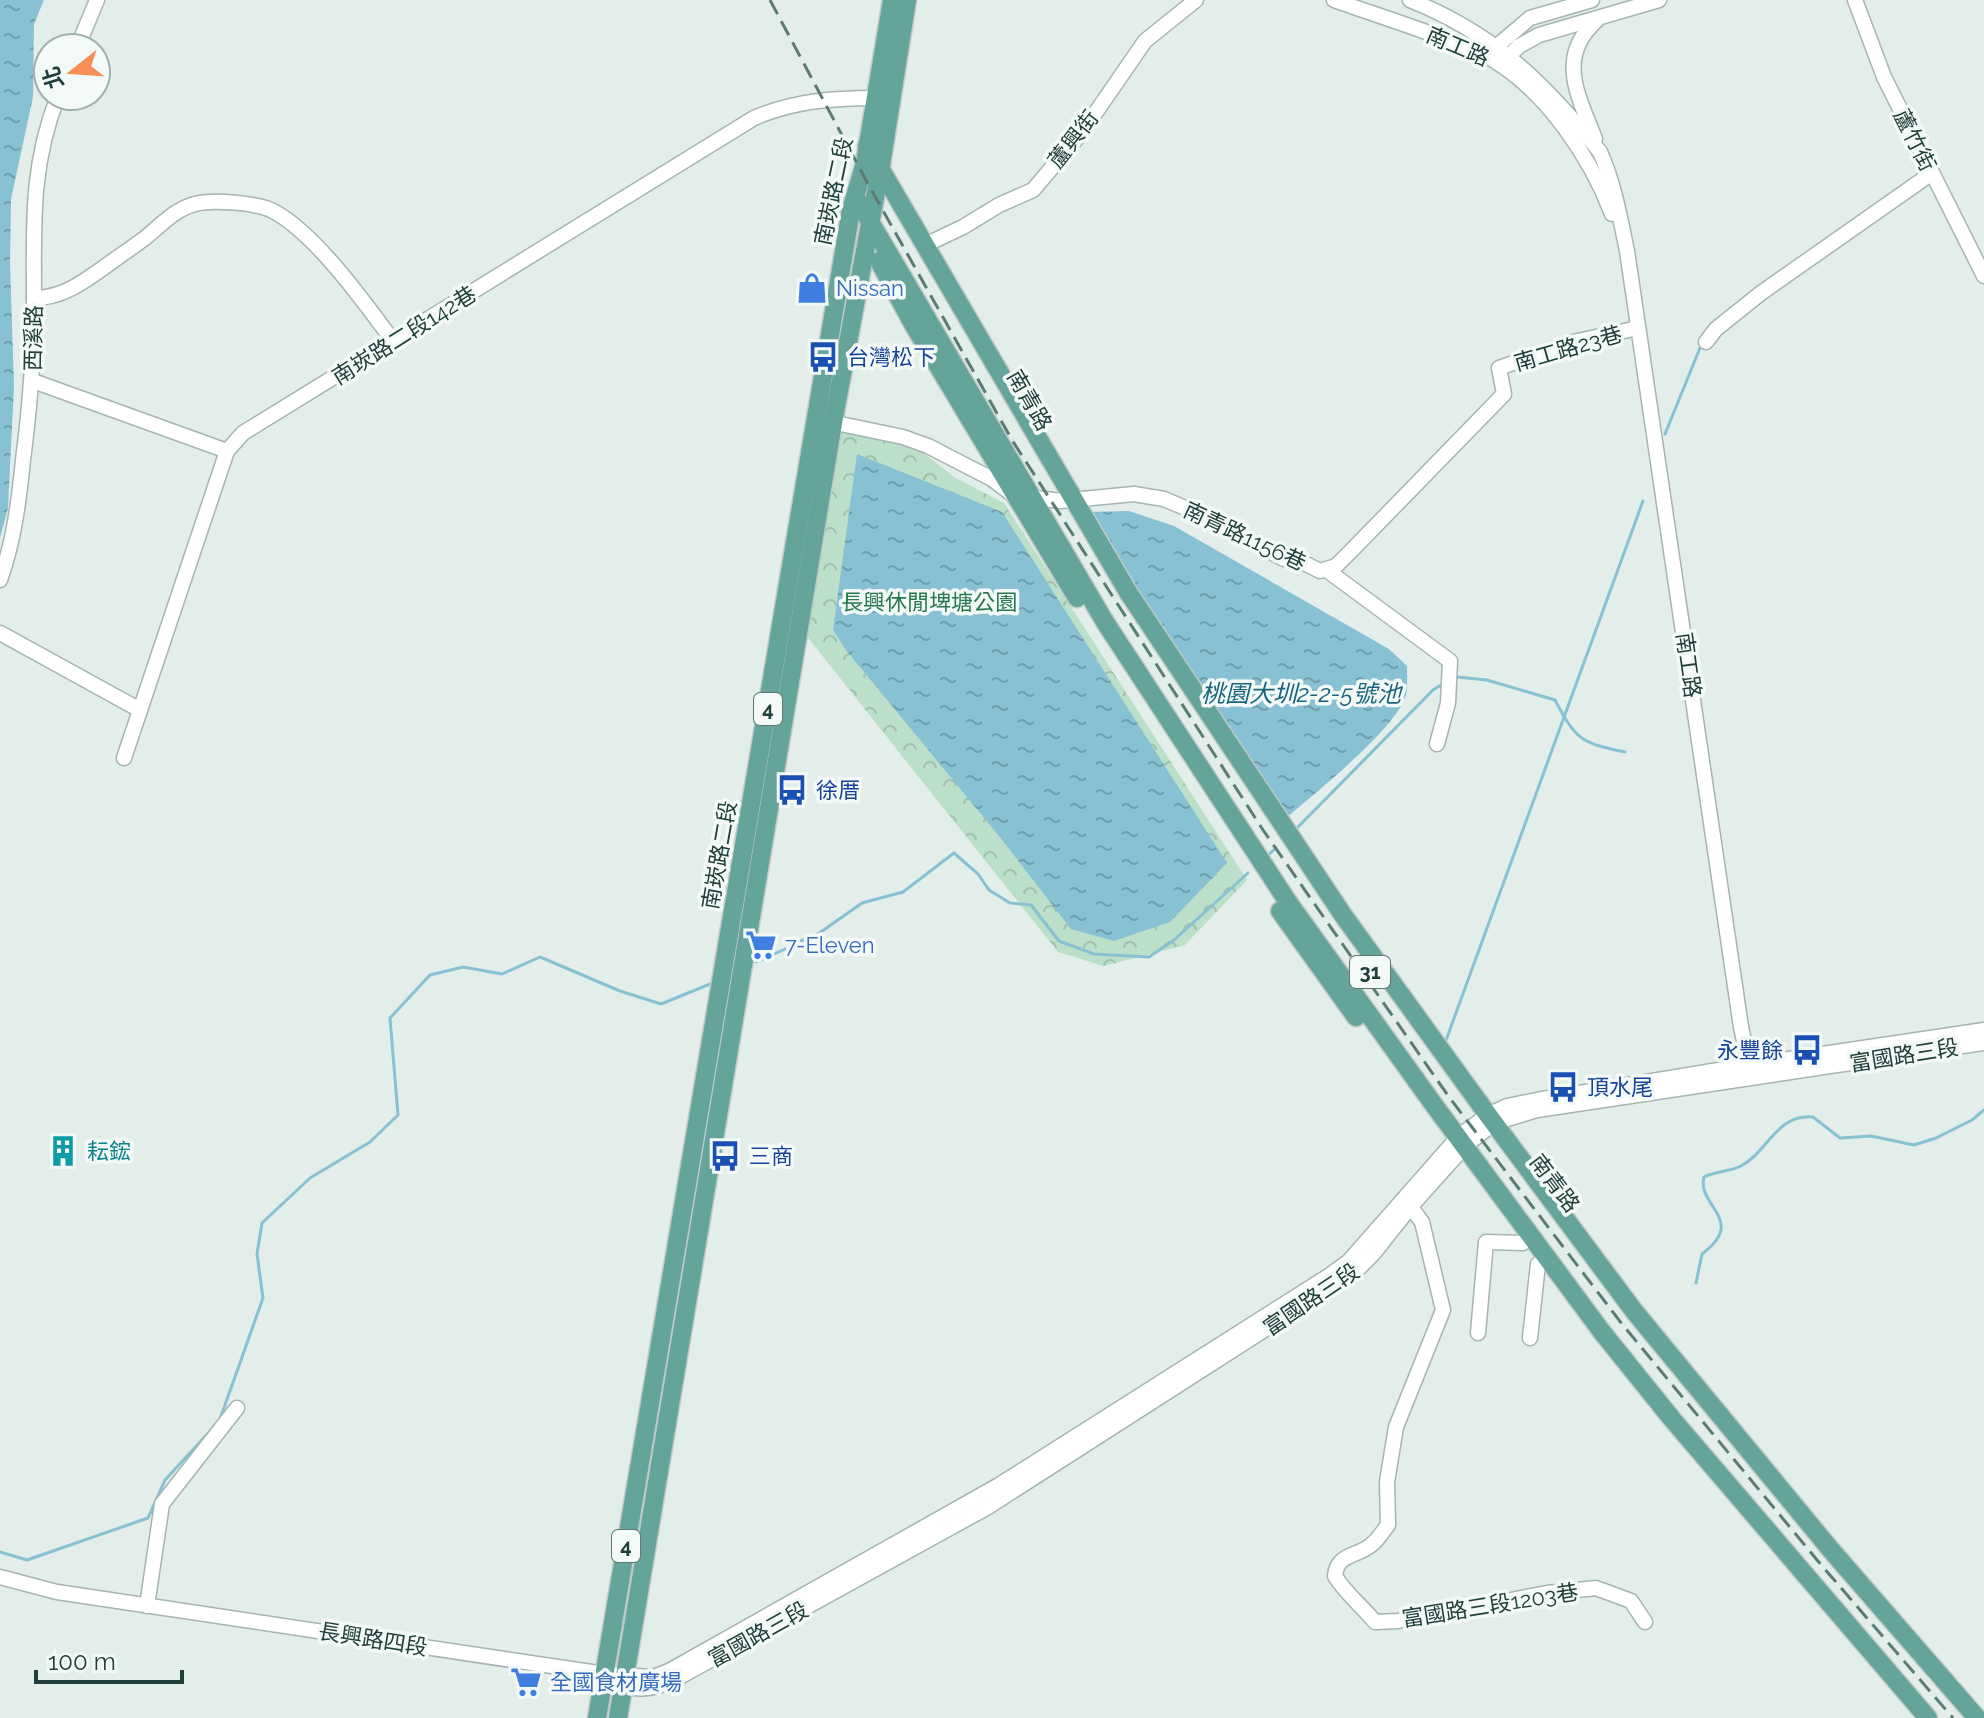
<svg xmlns="http://www.w3.org/2000/svg" width="1984" height="1718" font-family="Raleway,'Noto Sans TC',sans-serif">
	<style>
		.park { fill: url(#park-crowns) }
		.water { fill: url(#water-ripples) }
		.lines { fill: none; stroke-linecap: round; stroke-linejoin: round }
		.stream { stroke: #88c1d4; stroke-width: 3 }
		.minor-casing { stroke: #a5b5b1; stroke-width: 17 }
		.major-casing { stroke: #c1c9c8; stroke-width: 21 }
		.minor { stroke: #fff; stroke-width: 14 }
		.major { stroke: #65a49a; stroke-width: 18 }
		.rail { stroke: #5c7b75; stroke-width: 3; stroke-dasharray: 16 8; stroke-linecap: butt }
		.labels { text-anchor: middle; stroke-width: 7; stroke-linejoin: round; paint-order: stroke }
		.shield { fill: #f3f9f7; stroke: #607773; stroke-width: 2 }
		.shield-label { font-size: 20px; font-weight: bold; fill: #213f3a }
		.street-label { font-size: 22px; fill: #213f3a; stroke: #f3f9f7 }
		.shop-label { font-size: 22px; fill: #366cbe; stroke: #f3f9f7; text-anchor: start }
		.transit-label { font-size: 22px; fill: #164399; stroke: #f3f9f7; text-anchor: start }
		.park-label { font-size: 22px; fill: #2a7850; stroke: #f3f9f7 }
		.culture-label { font-size: 22px; fill: #0d838f; stroke: #f3f9f7; text-anchor: start }
		.water-label { font-size: 24px; font-style: italic; fill: #19637e; stroke: #f3f9f7 }
	</style>
	<defs>
		<pattern id="park-crowns" width="20" height="18" patternUnits="userSpaceOnUse" patternTransform="scale(2)"><rect width="20" height="18" fill="#bbdfc8"/><path d="M2 6a3 3 0 1 1 6 0M12 15a3 3 0 1 1 6 0" fill="none" stroke="#a0c0ad"/></pattern>
		<pattern id="water-ripples" width="26" height="14" patternUnits="userSpaceOnUse" patternTransform="scale(2)"><rect width="26" height="14" fill="#88c1d4"/><path d="M2 4q2-2 4 0t4 0M15 11q2-2 4 0t4 0" fill="none" stroke="#6f9ead"/></pattern>
	</defs>
	<rect width="100%" height="100%" fill="#e3ede9"/>
	<polygon class="park" points="841,430 903,437 954,477 1004,503 1247,880 1185,945 1104,966 1058,952 805,634"/>
	<g class="water">
		<polygon points="0,0 44,0 34,24 33,97 11,199 10,263 14,386 8,508 0,538"/>
		<polygon points="857,454 1002,512 1227,863 1170,922 1114,941 1071,929 999,836 846,650 833,630"/>
		<path d="M1129,511L1174,526L1389,649L1407,666C1407,676 1408,689 1405,698C1392,732 1314,794 1285,819L1088,512Z"/>
	</g>
	<g class="lines">
		<g class="stream">
			<polyline points="1665,434 1700,348"/>
			<path d="M1457,677L1487,680L1555,700C1576,740 1581,743 1625,752"/>
			<polyline points="1296,829 1433,690 1441,685"/>
			<polyline points="1267,856 1276,848"/>
			<polyline points="801,941 818,934 862,903 903,892 954,853 978,874 989,890 1010,903 1031,905 1059,941 1094,954 1149,957 1174,940 1248,873"/>
			<polyline points="756,962 785,949"/>
			<polyline points="1445,1043 1643,501"/>
			<path d="M1696,1283L1702,1254C1748,1220 1696,1206 1704,1177C1716,1171 1729,1172 1741,1166C1769,1151 1776,1114 1813,1117L1840,1138L1871,1136L1914,1145L1936,1138L1972,1120L1984,1110"/>
			<polyline points="220,1419 263,1298 257,1254 262,1223 310,1178 370,1142 398,1115 390,1018 430,975 463,967 502,974 540,957 620,991 661,1004 715,982"/>
			<polyline points="0,1552 27,1560 148,1518 165,1480 213,1428"/>
		</g>
		<defs>
			<g id="minor">
				<path d="M1334,0C1373,14 1412,26 1450,41C1465,47 1481,52 1495,61C1547,93 1591,158 1612,214"/>
				<path d="M1410,0C1495,34 1544,83 1600,152C1614,183 1620,217 1627,251L1741,1027L1751,1074"/>
				<polyline points="1592,0 1530,18 1497,46 1495,60 1508,57 1519,46 1539,35 1659,0"/>
				<polyline points="1855,0 1884,77 1984,276"/>
				<polyline points="77,48 97,0"/>
				<path d="M1595,139C1579,97 1555,57 1597,20"/>
				<polyline points="925,245 963,227 999,205 1033,190 1083,131 1145,41 1196,0"/>
				<path d="M34,298C64,298 86,280 110,263C121,255 133,247 145,238C160,226 175,209 195,204C212,199 258,203 273,211C315,233 365,303 393,341"/>
				<polyline points="1706,342 1716,329 1761,293 1932,173"/>
				<polyline points="33,381 227,451"/>
				<polyline points="826,421 903,437 928,446 992,479 1013,495 1061,501 1134,494 1164,499 1202,515 1284,559 1306,564 1320,571 1336,566 1354,548 1504,394 1499,368 1573,342 1638,328"/>
				<polyline points="1328,571 1450,661 1448,703 1437,744"/>
				<path d="M0,580C14,541 19,500 23,460C30,406 34,355 34,301C34,227 30,167 58,96"/>
				<polyline points="0,633 140,710"/>
				<path d="M124,758L227,451L243,433L754,118C793,101 833,98 875,98"/>
				<path d="M1406,1201L1422,1222L1443,1310L1396,1427L1387,1482L1388,1525C1383,1531 1378,1540 1371,1545C1357,1557 1337,1553 1335,1576C1345,1593 1362,1606 1375,1622L1398,1621L1458,1607L1464,1609L1547,1593L1596,1588L1631,1601L1645,1622"/>
				<polyline points="1478,1333 1486,1242 1523,1243"/>
				<polyline points="1530,1338 1538,1264"/>
				<polyline points="0,1577 57,1592 605,1674 653,1677 669,1671 999,1485 1330,1275 1348,1262 1458,1137 1488,1115 1507,1106 1537,1100 1749,1065 1984,1030"/>
				<polyline points="147,1606 162,1504 237,1408"/>
				<path d="M615,1681C634,1693 655,1689 674,1680L988,1507L1356,1271L1374,1253L1412,1205L1465,1146L1494,1123L1537,1110L1984,1043"/>
			</g>
			<g id="major">
				<polyline points="867,146 1128,592 1343,915 1488,1115 1634,1311 1831,1550 1977,1718"/>
				<polyline points="855,196 1105,622 1288,902 1434,1105 1602,1332 1672,1419 1928,1718"/>
				<polyline points="879,261 913,324 1077,598"/>
				<polyline points="1280,911 1356,1017"/>
				<polyline points="597,1718 851,210 865,163 892,0"/>
				<polyline points="618,1718 833,423 881,165 907,0"/>
			</g>
		</defs>
		<use href="#minor" class="minor-casing"/>
		<use href="#major" class="major-casing"/>
		<use href="#minor" class="minor"/>
		<use href="#major" class="major"/>
		<polyline class="rail" points="770,0 868,184 1012,440 1263,830 1449,1097 1622,1324 1817,1560 1953,1718"/>
	</g>
	<defs>
		<symbol id="shop-bare" viewBox="-9 -9 18 18"><path d="M-5-2.5h2.3a2.7 3.5 0 0 1 5.4 0H5L5.5 6h-11ZM-1.5-2.5h3a1.5 2.3 0 0 0-3 0Z" fill="#3f7fe0" stroke="#f3f9f7" stroke-width="2.5" paint-order="stroke"/></symbol>
		<symbol id="bus-bare" viewBox="-9 -9 18 18"><path d="M-5-6H5V4H4V6H2V4H-2V6H-4V4H-5ZM-3.5-4V0h7V-4ZM-3.5 1.2v1.5H-2V1.2ZM2 1.2v1.5H3.5V1.2Z" fill="#1a4fb4" stroke="#f3f9f7" stroke-width="2.5" paint-order="stroke"/></symbol>
		<symbol id="supermarket-bare" viewBox="-9 -9 18 18"><path d="M-6-5.5h2.5l.6 2H6L4.5 2H-2.5L-4.4-4H-6ZM-1.5 3.2a1.3 1.3 0 1 0 .1 0ZM3 3.2a1.3 1.3 0 1 0 .1 0Z" fill="#3f7fe0" stroke="#f3f9f7" stroke-width="2.5" paint-order="stroke"/></symbol>
		<symbol id="building-bare" viewBox="-9 -9 18 18"><path d="M-4-6H4V6H1V3H-1V6H-4ZM-2.5-4.3h1.7v1.8h-1.7ZM.8-4.3h1.7v1.8H.8ZM-2.5-1h1.7V.8h-1.7ZM.8-1h1.7V.8H.8Z" fill="#0f9aa8" stroke="#f3f9f7" stroke-width="2.5" paint-order="stroke"/></symbol>
	</defs>
	<g fill-rule="evenodd">
		<use href="#shop-bare" x="790" y="266" width="44" height="44"/>
		<use href="#bus-bare" x="801" y="335" width="44" height="44"/>
		<use href="#bus-bare" x="770" y="768" width="44" height="44"/>
		<use href="#supermarket-bare" x="739" y="923" width="44" height="44"/>
		<use href="#bus-bare" x="1785" y="1028" width="44" height="44"/>
		<use href="#bus-bare" x="1541" y="1065" width="44" height="44"/>
		<use href="#building-bare" x="41" y="1129" width="44" height="44"/>
		<use href="#bus-bare" x="703" y="1134" width="44" height="44"/>
		<use href="#supermarket-bare" x="504" y="1660" width="44" height="44"/>
	</g>
	<g class="labels">
		<g class="shield">
			<rect x="754" y="693" width="28" height="32" rx="6"/>
			<rect x="1350" y="956" width="40" height="32" rx="6"/>
			<rect x="612" y="1530" width="28" height="32" rx="6"/>
		</g>
		<g class="shield-label">
			<text x="768" y="716">4</text>
			<text x="1370" y="979">31</text>
			<text x="626" y="1553">4</text>
		</g>
		<g class="street-label">
			<text transform="translate(1458 46) rotate(23)" y="8">南工路</text>
			<text transform="translate(1073 139) rotate(-52)" y="8">蘆興街</text>
			<text transform="translate(1915 140) rotate(63)" y="8">蘆竹街</text>
			<text transform="translate(833 191) rotate(-78)" y="8">南崁路二段</text>
			<text transform="translate(404 335) rotate(-32)" y="8">南崁路二段142巷</text>
			<text transform="translate(33 338) rotate(-89)" y="8">西溪路</text>
			<text transform="translate(1568 348) rotate(-16)" y="8">南工路23巷</text>
			<text transform="translate(1030 400) rotate(60)" y="8">南青路</text>
			<text transform="translate(1245 536) rotate(25)" y="8">南青路1156巷</text>
			<text transform="translate(1689 665) rotate(82)" y="8">南工路</text>
			<text transform="translate(719 855) rotate(-80)" y="8">南崁路二段</text>
			<text transform="translate(1904 1055) rotate(-9)" y="8">富國路三段</text>
			<text transform="translate(1555 1183) rotate(53)" y="8">南青路</text>
			<text transform="translate(1311 1299) rotate(-34)" y="8">富國路三段</text>
			<text transform="translate(1490 1605) rotate(-9)" y="8">富國路三段1203巷</text>
			<text transform="translate(758 1634) rotate(-29)" y="8">富國路三段</text>
			<text transform="translate(373 1639) rotate(9)" y="8">長興路四段</text>
		</g>
		<g class="shop-label">
			<text x="836" y="296">Nissan</text>
			<text x="785" y="953">7-Eleven</text>
			<text x="550" y="1690">全國食材廣場</text>
		</g>
		<g class="transit-label">
			<text x="847" y="365">台灣松下</text>
			<text x="816" y="798">徐厝</text>
			<text x="1783" y="1058" text-anchor="end">永豐餘</text>
			<text x="1587" y="1095">頂水尾</text>
			<text x="749" y="1164">三商</text>
		</g>
		<g class="park-label">
			<text x="929" y="610">長興休閒埤塘公園</text>
		</g>
		<g class="culture-label">
			<text x="87" y="1159">耘鋐</text>
		</g>
		<g class="water-label">
			<text x="1301" y="702">桃園大圳2-2-5號池</text>
		</g>
	</g>
	<g transform="translate(72 72) rotate(253)"><circle r="38" fill="#f3f9f7" stroke="#9fafab" stroke-width="2"/>
	<path d="M0-6L14 30L0 20L-14 30Z" fill="#f78e56"/>
	<text y="-12" font-size="22" font-weight="bold" text-anchor="middle" fill="#213f3a">北</text>
	</g>
	<path d="M36 1670v12h146v-12" fill="none" stroke="#213f3a" stroke-width="4"/>
	<text x="48" y="1670" font-size="24" fill="#213f3a" stroke="#f3f9f7" stroke-width="6" paint-order="stroke">100 m</text>
</svg>
